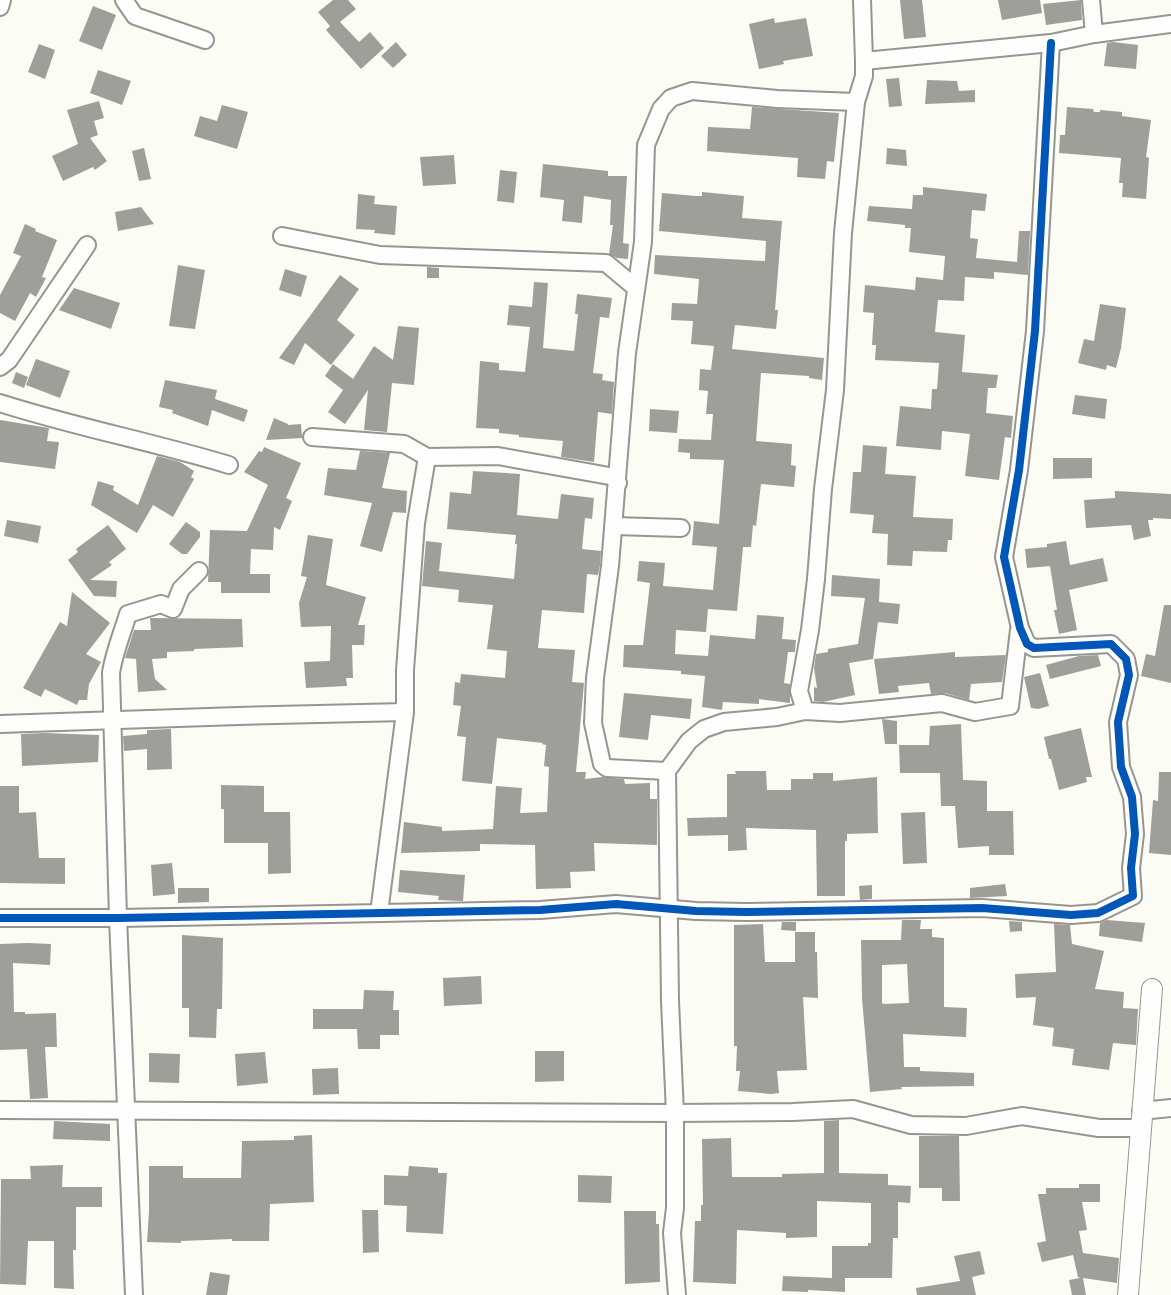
<svg xmlns="http://www.w3.org/2000/svg" width="1171" height="1295" font-family="Lora,serif">
	<style>
		.building { fill: #9f9e99; fill-rule: evenodd }
		.lines { fill: none; stroke-linecap: round; stroke-linejoin: round }
		.minor-casing { stroke: #959592; stroke-width: 20 }
		.tertiary-casing { stroke: #959592; stroke-width: 22 }
		.minor { stroke: #fffefd; stroke-width: 16 }
		.tertiary { stroke: #fffefd; stroke-width: 20 }
		.cycleway-casing { stroke: #fff; stroke-width: 11 }
		.cycleway { stroke: #0057b8; stroke-width: 8 }
	</style>
	<rect width="100%" height="100%" fill="#fcfbf4"/>
	<g class="building">
		<polygon points="333,0 348,0 356,9 340,22 359,42 370,32 384,48 361,69 326,30 330,26 318,12"/>
		<polygon points="900,0 922,0 926,37 904,39"/>
		<polygon points="998,0 1040,0 1042,13 1002,20"/>
		<polygon points="1081,0 1082,20 1046,25 1043,4"/>
		<polygon points="93,6 116,15 102,50 79,41"/>
		<polygon points="774,18 775,23 806,18 813,56 783,61 784,64 759,69 749,24"/>
		<polygon points="396,42 407,55 393,68 381,56"/>
		<polygon points="1113,42 1138,45 1136,69 1104,66 1107,43"/>
		<polygon points="39,44 55,50 45,79 28,72"/>
		<polygon points="98,70 131,81 122,105 90,93"/>
		<polygon points="899,78 902,106 889,107 886,79"/>
		<polygon points="927,80 957,81 959,91 975,90 975,102 925,104"/>
		<polygon points="99,101 104,118 94,121 98,135 90,138 107,161 95,170 93,167 63,181 52,156 78,144 67,110"/>
		<polygon points="222,105 248,112 237,149 194,136 200,116 217,121"/>
		<polygon points="752,107 839,113 834,162 827,161 825,179 797,177 798,158 707,151 708,127 750,129"/>
		<polygon points="1067,107 1093,109 1094,112 1100,112 1100,110 1122,112 1122,116 1151,120 1146,157 1149,158 1146,199 1122,197 1123,183 1119,183 1121,158 1059,153 1060,135 1065,135"/>
		<polygon points="144,148 151,179 139,181 132,151"/>
		<polygon points="887,148 906,150 907,166 886,164"/>
		<polygon points="454,155 456,184 423,186 420,157"/>
		<polygon points="543,164 608,171 608,176 627,176 623,243 629,244 628,259 617,258 609,254 613,225 610,225 611,200 584,196 582,223 562,221 564,200 540,197"/>
		<polygon points="500,170 517,172 514,203 497,201"/>
		<polygon points="923,187 987,194 985,211 972,210 970,238 978,239 976,258 1017,262 1019,231 1030,231 1028,275 994,272 994,279 965,277 964,301 938,300 935,332 965,335 962,372 998,375 996,388 988,388 986,413 1013,416 1011,438 1005,437 999,480 965,476 970,434 942,431 941,450 896,446 900,406 931,409 932,389 937,389 939,363 875,360 876,345 872,345 874,313 863,312 865,285 915,290 916,277 943,280 945,256 909,252 911,228 905,228 905,225 867,221 869,206 912,209 913,195 923,195"/>
		<polygon points="702,192 744,196 742,218 782,221 775,310 778,310 776,329 735,325 732,349 824,358 822,380 809,378 809,376 761,373 756,441 792,444 791,465 796,466 794,487 761,484 756,526 753,525 751,547 743,547 737,611 708,609 706,632 676,630 675,654 708,656 710,635 755,639 757,615 784,617 782,639 796,640 795,652 788,652 784,683 790,684 790,703 759,699 759,704 723,702 722,710 702,707 705,676 681,674 681,671 623,667 624,645 643,645 650,583 637,581 639,561 665,563 663,586 713,590 717,547 692,545 694,521 719,524 724,460 690,459 690,453 678,452 679,439 711,440 713,414 706,414 708,391 699,390 700,369 711,370 714,346 691,344 693,321 671,320 672,303 697,304 699,279 654,274 655,255 765,261 766,241 659,231 662,193 696,196 702,196"/>
		<polygon points="358,194 375,196 374,204 397,206 395,235 374,233 375,230 356,229"/>
		<polygon points="141,207 154,224 118,231 115,212"/>
		<polygon points="25,224 36,229 35,231 57,240 42,277 46,278 36,297 30,293 15,321 0,313 0,295 21,256 13,253"/>
		<polygon points="178,265 205,270 195,329 169,326"/>
		<polygon points="427,267 439,268 439,278 427,278"/>
		<polygon points="285,269 307,276 301,297 279,290"/>
		<polygon points="340,275 359,289 337,320 355,335 331,365 305,343 294,365 279,358"/>
		<polygon points="534,282 548,283 543,348 574,351 578,314 575,314 577,294 612,298 609,318 600,317 593,373 603,374 602,380 614,382 612,414 598,412 594,462 561,457 563,441 519,437 519,435 499,433 499,429 476,428 480,361 499,363 499,370 525,372 530,327 507,325 509,305 532,307"/>
		<polygon points="74,288 120,303 111,329 59,310"/>
		<polygon points="1100,304 1126,308 1121,348 1116,368 1107,365 1106,370 1078,363 1084,339 1094,341"/>
		<polygon points="398,326 419,328 414,385 392,383 387,432 364,430 368,390 345,424 328,412 343,390 325,376 333,364 353,379 374,346 393,360"/>
		<polygon points="36,359 70,371 60,398 26,385"/>
		<polygon points="16,372 28,377 24,388 12,383"/>
		<polygon points="165,380 217,390 215,399 248,410 244,422 212,410 208,426 172,413 173,410 159,407"/>
		<polygon points="1075,395 1107,399 1105,419 1072,414"/>
		<polygon points="650,409 679,411 677,433 649,431"/>
		<polygon points="274,418 288,424 288,425 301,424 302,438 266,440"/>
		<polygon points="0,420 49,428 47,441 59,442 55,469 0,462"/>
		<polygon points="863,445 887,447 885,474 916,476 913,517 953,519 952,540 948,540 947,552 913,551 912,566 887,565 888,534 872,533 874,515 850,513 853,472 861,472"/>
		<polygon points="264,447 301,463 286,498 292,501 280,530 274,527 273,550 251,549 250,574 270,574 270,593 221,593 221,582 208,582 210,530 247,531 268,485 244,472 259,451 262,452"/>
		<polygon points="360,451 390,453 382,488 407,491 406,513 393,512 382,552 360,546 372,503 324,495 328,468 356,470"/>
		<polygon points="157,456 180,462 194,471 191,477 194,479 173,517 153,505 137,533 91,505 98,481 114,486 113,490 138,505"/>
		<polygon points="1053,458 1092,458 1092,478 1053,479"/>
		<polygon points="473,471 520,474 517,515 558,519 561,494 594,498 592,519 585,518 582,549 601,551 600,565 598,575 587,574 584,613 542,610 538,648 575,650 572,682 584,683 576,772 586,772 585,779 602,777 624,779 625,784 650,783 650,799 657,799 657,845 594,843 595,871 570,872 571,888 536,889 535,845 480,844 480,851 401,853 404,822 442,827 442,831 493,829 496,786 522,788 520,813 547,812 549,767 544,766 546,745 542,744 543,743 497,738 492,784 462,781 466,737 457,736 461,706 453,705 455,682 460,683 461,674 505,678 507,651 487,649 493,605 458,602 459,590 422,586 426,541 442,543 439,571 514,579 517,544 515,544 516,535 447,529 450,492 471,494"/>
		<polygon points="1115,491 1171,494 1171,519 1153,518 1153,520 1148,520 1151,536 1134,540 1131,525 1086,528 1084,500 1115,498"/>
		<polygon points="7,520 41,526 38,543 4,536"/>
		<polygon points="186,522 200,532 200,537 187,554 182,554 169,544"/>
		<polygon points="108,525 126,549 109,562 112,565 90,580 117,581 116,597 94,596 68,560 78,552 76,549"/>
		<polygon points="308,535 333,539 326,585 366,597 358,625 365,625 364,645 352,645 353,678 346,678 347,686 306,688 304,662 330,661 331,626 301,627 299,603 307,577 301,576"/>
		<polygon points="1066,541 1070,565 1103,558 1108,581 1069,590 1077,630 1059,634 1054,610 1057,610 1050,566 1027,568 1025,549 1047,547 1047,544"/>
		<polygon points="832,575 880,579 879,602 900,604 898,624 878,622 873,659 849,663 855,695 823,702 814,701 814,687 817,688 814,668 816,654 828,652 828,649 858,644 865,598 831,596"/>
		<polygon points="72,592 110,623 86,654 101,662 89,684 87,700 79,700 77,705 45,689 41,697 23,688 60,622 67,626"/>
		<polygon points="1164,605 1171,605 1171,683 1141,676 1146,654 1155,656"/>
		<polygon points="150,618 242,619 243,647 194,649 194,651 167,652 167,658 152,659 155,679 167,690 138,692 136,659 125,658 134,630 151,630"/>
		<polygon points="955,652 955,657 1006,655 1002,682 971,684 969,700 945,693 931,694 929,683 898,686 899,692 879,694 874,659"/>
		<polygon points="1098,655 1101,666 1050,679 1046,665 1079,656"/>
		<polygon points="1040,673 1049,706 1038,709 1031,708 1024,677"/>
		<polygon points="624,693 692,699 690,719 651,715 648,740 619,737"/>
		<polygon points="882,719 897,721 897,744 885,744"/>
		<polygon points="961,724 963,780 987,781 987,811 1013,811 1014,855 989,855 989,846 958,848 955,806 941,806 940,773 900,773 899,745 929,745 930,726"/>
		<polygon points="1081,728 1092,777 1086,777 1087,782 1059,790 1051,759 1049,759 1044,737"/>
		<polygon points="171,729 172,769 147,770 147,749 124,751 123,736 147,734 147,730"/>
		<polygon points="44,733 99,735 98,762 22,766 21,734"/>
		<polygon points="735,771 766,771 767,790 791,790 791,779 813,779 813,773 833,773 833,781 877,777 878,833 847,834 847,841 845,841 845,896 817,896 816,830 746,828 747,850 728,851 728,835 688,836 687,818 727,817 727,774 736,774"/>
		<polygon points="1159,772 1171,772 1171,855 1149,853 1153,800 1158,801"/>
		<polygon points="221,785 264,786 264,812 290,812 291,873 268,874 268,843 224,843 224,809 221,809"/>
		<polygon points="0,786 19,786 19,813 36,812 39,858 65,858 65,884 0,883"/>
		<polygon points="925,812 927,863 903,864 901,813"/>
		<polygon points="172,863 175,894 153,896 151,865"/>
		<polygon points="400,870 465,875 463,901 438,900 439,896 398,892"/>
		<polygon points="1005,884 1007,896 970,898 970,888"/>
		<polygon points="872,885 872,899 860,900 859,886"/>
		<polygon points="178,888 209,888 209,902 178,903"/>
		<path d="M902,920H921L920,929H932V937L944,938V1007L967,1008L966,1037L903,1034L904,1067H920V1071L974,1073V1086L901,1087L902,1089L870,1092L862,998L861,940H901ZM907,964L909,1003L884,1004L882,1003V965Z"/>
		<polygon points="1107,920 1145,923 1142,942 1099,936 1100,923"/>
		<polygon points="1009,921 1022,922 1022,931 1010,932"/>
		<polygon points="782,922 796,922 796,931 781,930"/>
		<polygon points="763,924 765,962 795,962 795,932 815,932 815,952 817,952 818,998 803,997 807,1070 777,1071 779,1093 771,1094 738,1091 740,1071 736,1071 737,1046 734,1046 734,925"/>
		<polygon points="1054,924 1070,925 1072,944 1104,951 1095,989 1124,992 1123,1008 1138,1009 1136,1045 1113,1043 1109,1070 1072,1065 1074,1049 1052,1046 1054,1028 1033,1025 1036,997 1016,998 1015,974 1056,972"/>
		<polygon points="182,935 223,938 222,1009 217,1009 216,1038 189,1037 189,1008 182,1008"/>
		<polygon points="28,943 51,944 50,965 13,963 14,1012 25,1012 25,1014 56,1013 57,1047 45,1047 48,1098 30,1099 27,1049 0,1050 0,944"/>
		<polygon points="481,976 482,1004 444,1006 443,978"/>
		<polygon points="364,990 394,991 393,1010 399,1010 399,1035 380,1035 380,1049 358,1049 357,1029 313,1029 313,1009 363,1009"/>
		<polygon points="535,1051 564,1051 564,1081 535,1082"/>
		<polygon points="265,1052 268,1083 237,1086 235,1054"/>
		<polygon points="149,1053 180,1054 179,1083 149,1082"/>
		<polygon points="338,1068 339,1094 313,1095 312,1069"/>
		<polygon points="839,1120 839,1173 888,1174 888,1185 911,1186 910,1203 898,1202 898,1238 893,1238 892,1278 845,1278 845,1292 808,1290 808,1292 782,1291 783,1276 832,1278 832,1246 868,1246 868,1243 871,1243 871,1203 817,1201 817,1237 786,1238 786,1233 737,1230 736,1284 693,1282 695,1221 701,1221 701,1205 703,1205 702,1139 731,1138 732,1177 782,1177 782,1174 824,1173 824,1121"/>
		<polygon points="54,1121 110,1124 110,1141 53,1139"/>
		<polygon points="312,1135 314,1202 270,1204 269,1241 232,1241 232,1239 181,1241 181,1243 147,1242 149,1211 149,1166 183,1166 183,1178 241,1178 242,1141 294,1140 294,1136"/>
		<polygon points="919,1136 959,1136 960,1201 942,1201 942,1188 919,1188"/>
		<polygon points="63,1165 62,1187 102,1187 102,1207 76,1207 76,1250 73,1250 74,1289 54,1288 54,1241 28,1241 26,1285 0,1284 1,1179 31,1179 30,1166"/>
		<polygon points="409,1166 438,1168 438,1173 447,1173 443,1234 406,1232 407,1206 384,1205 384,1175 408,1176"/>
		<polygon points="578,1175 612,1176 611,1203 578,1202"/>
		<polygon points="1079,1184 1100,1184 1100,1202 1082,1202 1087,1230 1079,1231 1083,1253 1119,1258 1117,1283 1083,1278 1086,1295 1072,1295 1069,1280 1080,1278 1078,1277 1073,1255 1042,1262 1037,1243 1046,1241 1038,1194 1046,1194 1046,1188 1079,1188"/>
		<polygon points="362,1210 378,1210 379,1252 363,1253"/>
		<polygon points="624,1211 656,1211 656,1224 659,1224 660,1282 625,1284"/>
		<polygon points="980,1251 985,1274 972,1277 976,1295 917,1295 916,1288 960,1281 954,1256"/>
		<polygon points="210,1272 230,1275 227,1295 206,1295"/>
	</g>
	<g class="lines">
		<defs>
			<g id="minor">
				<polyline points="124,0 135,16 205,40"/>
				<polyline points="862,0 864,61"/>
				<polyline points="1091,0 1094,34"/>
				<polyline points="0,7 2,0"/>
				<polyline points="282,236 380,255 606,263 636,288"/>
				<polyline points="0,367 9,360 87,245"/>
				<path d="M0,403C75,427 153,442 229,465"/>
				<polyline points="312,437 404,444 427,457 498,456 615,477 618,483"/>
				<polyline points="614,526 681,528"/>
				<polyline points="805,711 799,691 810,630 816,579 823,489 835,390 843,233 856,102 864,76 864,61 1051,43 1094,34 1171,24"/>
				<polyline points="0,724 238,716 405,712"/>
				<polyline points="667,771 607,768 602,764 593,723 595,678 610,566 627,353 643,242 646,145 661,109 671,98 692,91 777,99 856,102"/>
				<polyline points="379,913 405,712 405,670 416,523 427,457"/>
				<polyline points="0,918 118,918 540,910 616,904 696,911 746,912 982,908 1071,915 1098,913 1133,896 1131,868 1135,834 1132,797 1121,767 1118,722 1129,675 1126,659 1111,644 1034,648 1027,644 1020,628 1004,557 1019,470 1035,331 1051,43"/>
				<polyline points="0,1110 675,1113 793,1112 853,1109 911,1125 966,1126 1022,1116 1099,1128 1140,1128"/>
				<polyline points="1141,1111 1171,1108"/>
				<path d="M134,1295L118,918L111,673C114,653 122,634 128,614L161,604L173,609L181,589L199,571"/>
				<polyline points="677,1295 672,1233 675,1208 675,1113 670,1001 667,771 689,741 704,729 724,722 777,717 805,711 840,713 942,703 975,712 1010,706 1019,630"/>
			</g>
			<polyline id="tertiary" points="1128,1295 1152,989"/>
		</defs>
		<use href="#minor" class="minor-casing"/>
		<use href="#tertiary" class="tertiary-casing"/>
		<use href="#minor" class="minor"/>
		<use href="#tertiary" class="tertiary"/>
		<defs>
			<polyline id="cycleway" points="0,918 118,918 540,910 616,904 696,911 746,912 982,908 1071,915 1098,913 1133,896 1131,868 1135,834 1132,797 1121,767 1118,722 1129,675 1126,659 1111,644 1034,648 1027,644 1020,628 1004,557 1019,470 1035,331 1051,43"/>
		</defs>
		<use href="#cycleway" class="cycleway-casing"/>
		<use href="#cycleway" class="cycleway"/>
	</g>
</svg>
